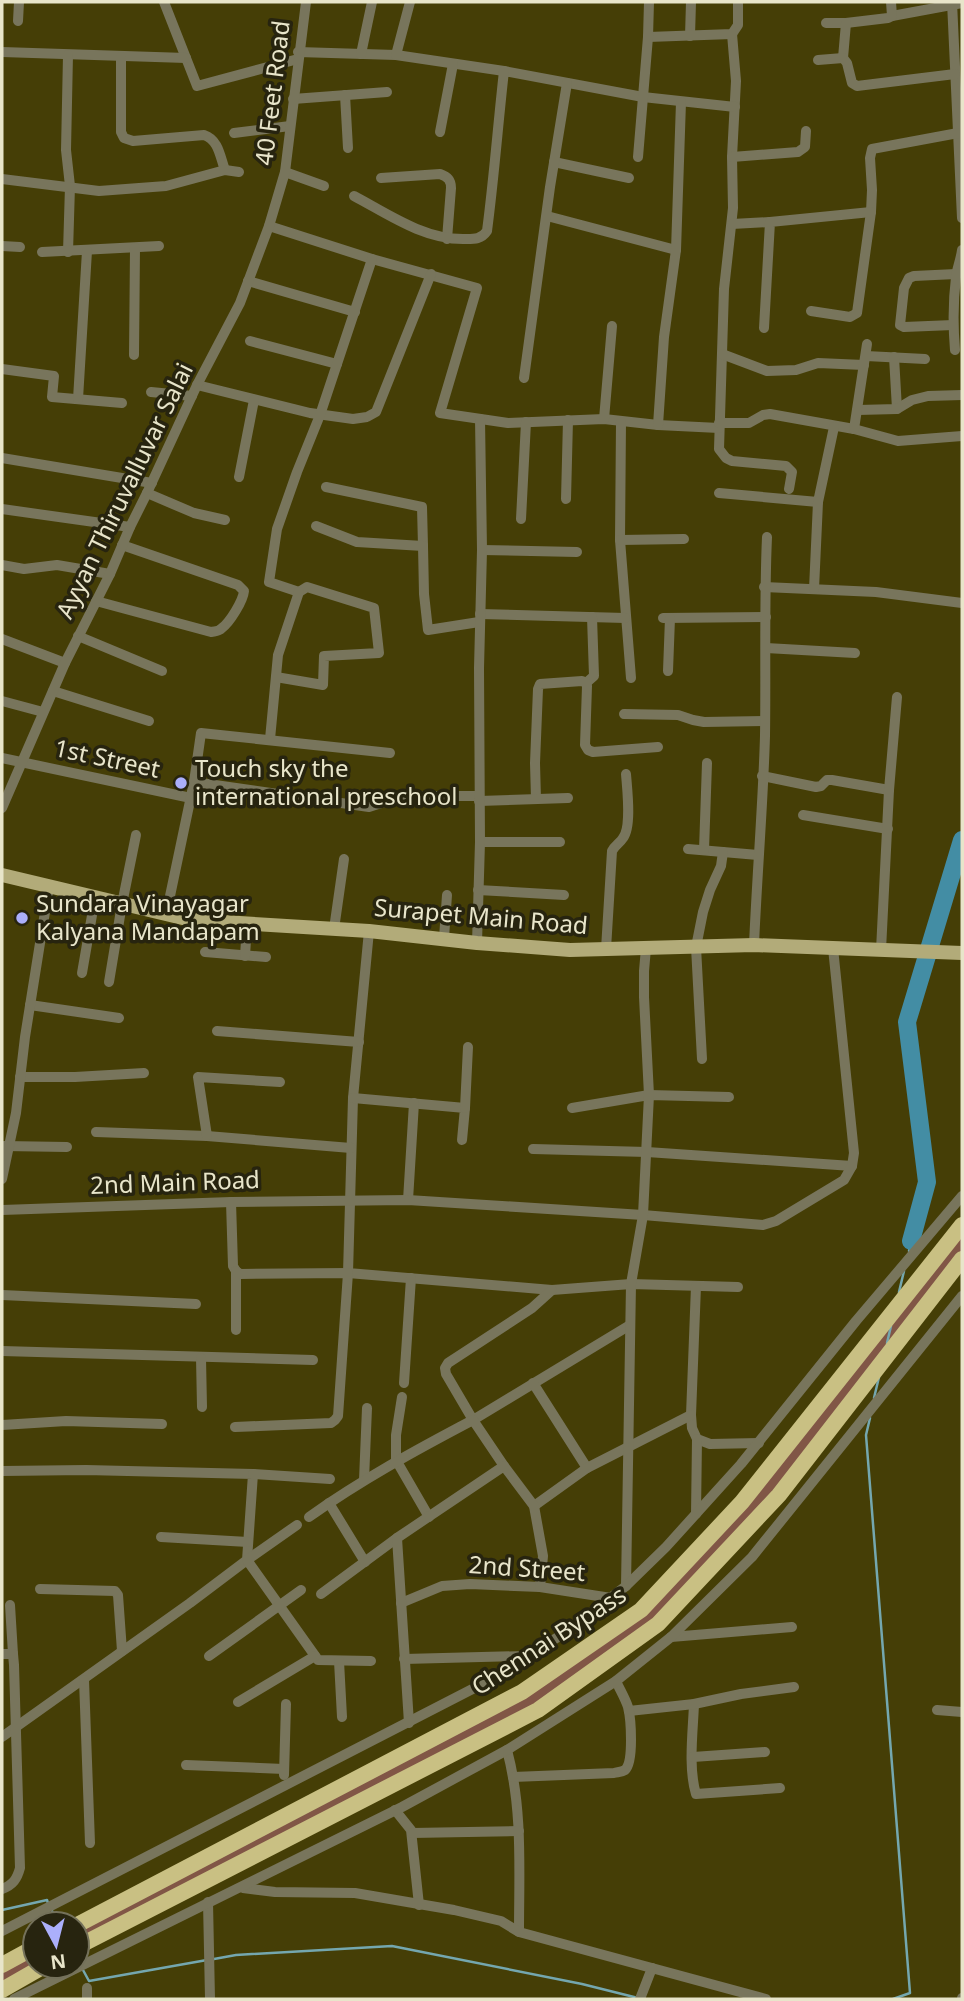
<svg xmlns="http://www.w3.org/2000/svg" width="964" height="2001" font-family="'Noto Sans',sans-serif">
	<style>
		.green { fill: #815646 }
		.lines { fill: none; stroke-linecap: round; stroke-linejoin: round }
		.stream { stroke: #74a7af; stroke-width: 2.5 }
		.river { stroke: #438da4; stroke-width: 18 }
		.minor { stroke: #78755c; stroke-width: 10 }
		.major { stroke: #b2ab79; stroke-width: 14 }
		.highway { stroke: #c9c083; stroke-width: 16 }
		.poi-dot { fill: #abaffb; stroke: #27240f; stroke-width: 2.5 }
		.labels { text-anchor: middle; stroke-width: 7; stroke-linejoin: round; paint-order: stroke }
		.street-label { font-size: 24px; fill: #e8e5ca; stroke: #27240f }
		.poi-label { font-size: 24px; fill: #e8e5ca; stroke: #27240f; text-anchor: start }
	</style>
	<rect width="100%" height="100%" fill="#453e06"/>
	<g class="green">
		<polygon points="962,1231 962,1251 899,1333 774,1493 657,1620 542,1701 77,1942 77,1930 422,1748 641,1615"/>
		<polygon points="35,1953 35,1965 2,1983 2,1973"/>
	</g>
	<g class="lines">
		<g class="stream">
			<polyline points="909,1251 911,1241"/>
			<polyline points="899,1292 904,1271"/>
			<polyline points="887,1343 891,1326"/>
			<polyline points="874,1398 879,1377"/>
			<polyline points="870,1418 866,1435 910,1993 893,1999"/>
			<polyline points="51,1909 59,1924"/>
			<polyline points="2,1910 47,1900 48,1903"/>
			<polyline points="214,1959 236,1955 392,1946 582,1984 638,1998"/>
			<polyline points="83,1970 89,1981 207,1960"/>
		</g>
		<polyline class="river" points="911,1241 927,1182 907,1022 962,840"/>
		<g class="minor">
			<polyline points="164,2 197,86 298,59"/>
			<polyline points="952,2 962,218"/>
			<polyline points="892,16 962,3"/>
			<polyline points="18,21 19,2"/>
			<polyline points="826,23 846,23 888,18 892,16 891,2"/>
			<polyline points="732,34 736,81 732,157 733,208 724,289 719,449 726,458 732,461 786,466 792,472 789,489"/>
			<polyline points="690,36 691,2"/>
			<polyline points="648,37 732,34 738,25 738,2"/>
			<polyline points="2,52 186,58"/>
			<polyline points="298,52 396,55 504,71 643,97 735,107"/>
			<polyline points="361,54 372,2"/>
			<polyline points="68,55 66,150 70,186 68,252"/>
			<polyline points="396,55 410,2"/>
			<path d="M121,57V132L124,138L133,141L204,135C219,140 220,157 225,170"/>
			<polyline points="843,58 846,23"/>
			<polyline points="818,60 843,58 847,63 852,83 857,86 955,74"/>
			<polyline points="345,95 348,148"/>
			<polyline points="293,99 387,92"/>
			<polyline points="440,132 453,64"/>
			<polyline points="234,133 290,126"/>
			<polyline points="638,157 648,37 649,2"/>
			<polyline points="732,157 798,152 805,147 806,131"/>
			<polyline points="554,162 629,178"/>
			<polyline points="285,172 324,186"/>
			<path d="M381,178L440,174C448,177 451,180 451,188L447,239"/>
			<polyline points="2,179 99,191 166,186 225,170 239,172"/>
			<path d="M354,196C388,214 423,239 463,239C473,239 481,240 487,231C494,178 498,124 504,71"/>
			<polyline points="547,216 676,250"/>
			<polyline points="732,224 770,222"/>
			<polyline points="269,226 372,259 477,288 440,413 508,423 604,419 658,425 719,428"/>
			<polyline points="2,246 20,247"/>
			<polyline points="42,252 159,246"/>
			<polyline points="248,281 355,312"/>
			<polyline points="811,311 850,317 857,313 871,212 872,190 870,158 872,149 958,133"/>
			<polyline points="953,325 904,327 900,325 904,288 909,278 914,276 956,274"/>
			<polyline points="764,328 770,222 871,212"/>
			<polyline points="250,341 337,364"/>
			<path d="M955,350C953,326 953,301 956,277C957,268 961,259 962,250"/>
			<polyline points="722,354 767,371 796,370 818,363 864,365"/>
			<polyline points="134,355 135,248"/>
			<polyline points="866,356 925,359"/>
			<polyline points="894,357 897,409"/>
			<polyline points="2,369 54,376 52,397 122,403"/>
			<polyline points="524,378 550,187 567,83"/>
			<polyline points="197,385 310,413 353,419 367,417 376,412 431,274"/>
			<polyline points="151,392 192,396"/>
			<polyline points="78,399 87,251"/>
			<polyline points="858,410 897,409 912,400 928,396 962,395"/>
			<polyline points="604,419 612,326"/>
			<polyline points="621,422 620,540 631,678"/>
			<polyline points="719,423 749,423 763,415 770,414 854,429 898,441 962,436"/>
			<polyline points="658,425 664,337 676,250 681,102"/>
			<polyline points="854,429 867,344"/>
			<polyline points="2,458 152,483"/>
			<polyline points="239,477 254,400"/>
			<polyline points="326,487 422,507 423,546"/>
			<polyline points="147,493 194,513 225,520"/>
			<polyline points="719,493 818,502"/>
			<polyline points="566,499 568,420"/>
			<polyline points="2,509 130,527"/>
			<polyline points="521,519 526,422"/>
			<polyline points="316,526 357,542 423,546 424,594 428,630 479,622"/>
			<polyline points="620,540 684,539"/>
			<polyline points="482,550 577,552"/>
			<polyline points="2,565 24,569 57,565 110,574"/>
			<polyline points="764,587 876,592 962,603"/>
			<polyline points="814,589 818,502 834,427"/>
			<path d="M96,601L211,632C216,631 218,632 222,628C230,622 243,601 244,591L238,585L122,545"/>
			<polyline points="480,614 625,618"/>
			<polyline points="663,618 766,617"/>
			<polyline points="78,636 162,671"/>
			<polyline points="2,639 65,663"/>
			<polyline points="766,648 855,653"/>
			<polyline points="668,671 670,618"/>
			<polyline points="276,677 323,685 324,656 379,653 374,608 307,587 299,592 269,582 277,529 297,472 320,415 372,259"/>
			<polyline points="586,683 594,676 592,617"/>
			<polyline points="53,691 149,721"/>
			<polyline points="2,701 43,712"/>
			<polyline points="624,714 678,715 693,720 704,722 765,721"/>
			<polyline points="270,739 278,655 299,592"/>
			<polyline points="2,758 191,798"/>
			<polyline points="762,776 816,787 821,786 827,780 832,780 889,790"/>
			<polyline points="194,782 369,807 403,796 479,796"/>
			<polyline points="536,799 535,763 538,689 540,684 582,681 586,683 587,686 585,745 588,750 593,752 658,747"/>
			<polyline points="479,801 568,798"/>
			<polyline points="2,808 65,663 110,574 130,527 147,493 197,385 240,303 269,226 285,172 306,2"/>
			<polyline points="803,815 888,829"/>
			<polyline points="480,842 560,842"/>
			<polyline points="688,849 758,855"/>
			<polyline points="704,850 707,763"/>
			<polyline points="478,890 564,895"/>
			<polyline points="166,915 194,782 201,733 390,753"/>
			<polyline points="334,929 344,859"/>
			<polyline points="369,931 353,1098 348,1273 552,1290 631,1284 738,1287"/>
			<polyline points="444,938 447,895"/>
			<polyline points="477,943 480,842 479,668 482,550 480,419"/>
			<path d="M754,945C757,875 763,805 765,736C766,669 764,603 767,537"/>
			<path d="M606,949L612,851C615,845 620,843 623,838C632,827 627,788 626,774"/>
			<polyline points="881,950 889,790 897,697"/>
			<polyline points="205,952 266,957"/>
			<polyline points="245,956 247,924"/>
			<polyline points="82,973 95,898"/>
			<polyline points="109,982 122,904 136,835"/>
			<polyline points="30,1005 119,1018"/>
			<polyline points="217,1031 359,1042"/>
			<polyline points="702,1059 696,947 703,912 710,890 721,866 723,852"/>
			<polyline points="20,1077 75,1077 144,1073"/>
			<polyline points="353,1098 465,1108 462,1140"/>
			<polyline points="465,1108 468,1047"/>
			<polyline points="572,1108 649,1095 729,1097"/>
			<polyline points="96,1132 207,1136 351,1148"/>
			<polyline points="207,1136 198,1077 280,1082"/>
			<polyline points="4,1146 67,1147"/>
			<polyline points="533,1149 647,1152 852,1166"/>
			<polyline points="2,1179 16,1113 25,1037 49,887"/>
			<polyline points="408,1200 414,1103"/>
			<polyline points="231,1202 233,1266 236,1271 240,1274 348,1273 338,1416 335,1420 331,1423 235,1427"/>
			<polyline points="2,1210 231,1202 408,1200 643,1215 763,1225 776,1221 844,1180 852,1166 854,1153 833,948"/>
			<polyline points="236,1271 236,1330"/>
			<polyline points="696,1286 691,1415 692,1428 697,1439 710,1444 759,1443"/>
			<polyline points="552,1290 532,1308 448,1363 445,1368 446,1374 473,1420 630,1325"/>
			<polyline points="2,1295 196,1304"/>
			<polyline points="2,1351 313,1360"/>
			<polyline points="201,1358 202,1407"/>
			<polyline points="404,1383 411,1278"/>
			<polyline points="533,1383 587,1468"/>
			<polyline points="402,1397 396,1435 396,1460 429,1517"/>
			<polyline points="2,1425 66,1421 162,1424"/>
			<polyline points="2,1471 86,1470 253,1474 247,1560 190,1603 2,1737"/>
			<polyline points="253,1474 330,1479"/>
			<polyline points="364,1480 367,1408"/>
			<polyline points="329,1503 365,1562"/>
			<polyline points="534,1506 587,1468 691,1415"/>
			<polyline points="696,1514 697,1439"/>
			<path d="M309,1517C361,1480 416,1450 473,1420L504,1466"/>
			<polyline points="297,1525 247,1560 318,1660 371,1661"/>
			<polyline points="161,1537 248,1542"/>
			<polyline points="626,1586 631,1284 643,1215 649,1095 644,997 644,971 646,948"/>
			<polyline points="40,1589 115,1591 118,1595 122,1651"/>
			<polyline points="321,1594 397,1538"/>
			<polyline points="401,1603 442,1586 470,1584 540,1587 611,1598"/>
			<polyline points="10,1605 13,1654"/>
			<polyline points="671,1637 792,1627"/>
			<path d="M2,1654H13L14,1665L20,1868C17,1879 13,1885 2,1889"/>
			<polyline points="209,1656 301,1590"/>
			<polyline points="404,1659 525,1656"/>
			<polyline points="339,1661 342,1717"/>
			<polyline points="84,1680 90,1843"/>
			<polyline points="238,1702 315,1656"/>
			<path d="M694,1704C693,1731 688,1768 696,1794L780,1788"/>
			<polyline points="937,1710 962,1712"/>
			<polyline points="629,1711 694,1704 741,1694 794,1687"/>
			<polyline points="409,1723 397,1538 504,1466 534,1506 543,1556 540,1587"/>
			<path d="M507,1750C523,1809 519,1871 519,1932"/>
			<polyline points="693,1757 765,1752"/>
			<polyline points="186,1765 284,1769"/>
			<polyline points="284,1775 286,1704"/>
			<path d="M513,1777L614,1773C618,1772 622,1772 625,1770C634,1762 631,1719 628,1707C625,1698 620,1690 616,1681"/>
			<polyline points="395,1810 411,1830 419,1905"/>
			<polyline points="412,1833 519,1831"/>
			<polyline points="243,1888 275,1892 355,1893 454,1910 501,1921 519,1932 766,1999"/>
			<polyline points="208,1902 210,1999"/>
			<polyline points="2,1931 488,1681 566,1632 626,1586 666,1547 741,1464 856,1321 962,1196"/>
			<polyline points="14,1999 402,1807 507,1750 616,1681 671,1637 752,1557 962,1296"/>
			<polyline points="87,1999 87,1988"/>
			<polyline points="640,1999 652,1968"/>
			<polyline points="962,1999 962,1998"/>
		</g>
		<polyline class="major" points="2,875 191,920 369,931 477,943 570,950 754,945 962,953"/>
		<g class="highway">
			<polyline points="77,1925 522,1692 641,1610 742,1502 962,1225"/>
			<polyline points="77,1947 538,1710 658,1624 779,1495 962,1259"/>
			<polyline points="2,1965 35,1947"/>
			<polyline points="2,1990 44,1966"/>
		</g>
	</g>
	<g class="poi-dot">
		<circle cx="181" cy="783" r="7"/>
		<circle cx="22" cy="918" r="7"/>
	</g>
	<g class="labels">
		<g class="street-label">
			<text transform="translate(273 93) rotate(-83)" y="8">40 Feet Road</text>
			<text transform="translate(125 491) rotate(-64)" y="8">Ayyan Thiruvalluvar Salai</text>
			<text transform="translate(107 759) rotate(12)" y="8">1st Street</text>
			<text transform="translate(481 917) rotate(5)" y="8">Surapet Main Road</text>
			<text transform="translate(175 1183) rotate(-2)" y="8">2nd Main Road</text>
			<text transform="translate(527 1569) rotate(4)" y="8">2nd Street</text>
			<text transform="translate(549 1641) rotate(-33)" y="8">Chennai Bypass</text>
		</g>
		<g class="poi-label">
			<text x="195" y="777">Touch sky the<tspan x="195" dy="28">international preschool</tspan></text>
			<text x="36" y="912">Sundara Vinayagar<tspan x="36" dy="28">Kalyana Mandapam</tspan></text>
		</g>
	</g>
	<rect width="964" height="2001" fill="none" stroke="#e8e5ca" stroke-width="7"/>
	<g transform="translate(56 1945) rotate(173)"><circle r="33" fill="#27240f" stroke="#74715a" stroke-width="2"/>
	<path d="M0-5L12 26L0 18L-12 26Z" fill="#abaffb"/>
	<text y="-10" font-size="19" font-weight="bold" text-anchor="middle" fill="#e8e5ca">N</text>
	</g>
</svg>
